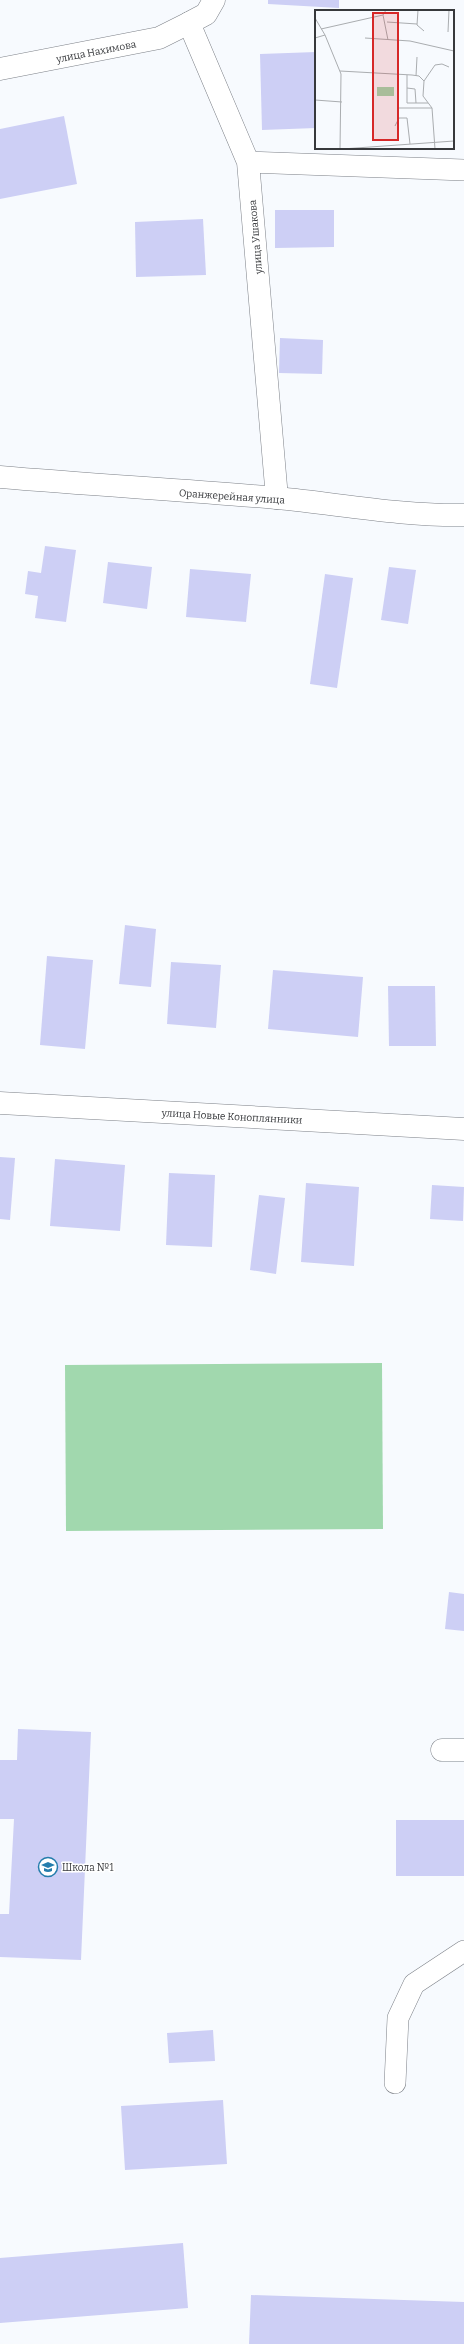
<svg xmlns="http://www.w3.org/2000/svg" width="464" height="2344" font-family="Bitter,serif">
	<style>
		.green { fill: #a1d8ae }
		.building { fill: #cdcff5 }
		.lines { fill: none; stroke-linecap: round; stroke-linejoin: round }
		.lane-casing { stroke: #7d8188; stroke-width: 22 }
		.street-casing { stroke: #7d8188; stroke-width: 23 }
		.lane { stroke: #fff; stroke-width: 21 }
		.street { stroke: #fff; stroke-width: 22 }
		.labels { text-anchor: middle; stroke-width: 3; stroke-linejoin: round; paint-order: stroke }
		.street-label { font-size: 10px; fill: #37393c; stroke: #fff }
		.poi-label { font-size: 10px; fill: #37393c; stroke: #fff; text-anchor: start }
		.inset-road { fill: none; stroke: #aaadb0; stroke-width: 1 }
		.view { fill: #d62828; fill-opacity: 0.15; stroke: #d62828; stroke-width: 2 }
		.inset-edge { fill: none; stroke: #37393c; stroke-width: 2 }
	</style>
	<rect width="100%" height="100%" fill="#f7fafe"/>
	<polygon class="green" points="382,1363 383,1529 66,1531 65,1365"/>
	<g class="building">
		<polygon points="268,0 339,0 339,8 268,4"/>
		<polygon points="316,52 316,128 262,130 260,54"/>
		<polygon points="64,116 77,184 0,199 0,129"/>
		<polygon points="275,210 334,210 334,247 275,248"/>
		<polygon points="203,219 206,275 136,277 135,222"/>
		<polygon points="280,338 323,340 322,374 279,373"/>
		<polygon points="45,546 76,550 66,622 35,618 38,596 25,594 28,571 41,573"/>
		<polygon points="108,562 152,567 147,609 103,603"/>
		<polygon points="389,567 416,570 408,624 381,620"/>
		<polygon points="190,569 251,574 246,622 186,617"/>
		<polygon points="325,574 353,578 337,688 310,684"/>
		<polygon points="125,925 156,929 151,987 119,984"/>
		<polygon points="47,956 93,960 85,1049 40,1045"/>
		<polygon points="171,962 221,965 216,1028 167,1024"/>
		<polygon points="273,970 363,977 358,1037 268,1029"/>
		<polygon points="388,986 435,986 436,1046 389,1046"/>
		<polygon points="0,1157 15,1158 10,1220 0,1219"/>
		<polygon points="55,1159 125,1165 120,1231 50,1226"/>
		<polygon points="169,1173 215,1175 212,1247 166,1245"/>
		<polygon points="306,1183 359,1187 354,1266 301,1262"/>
		<polygon points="432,1185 464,1187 463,1221 430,1219"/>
		<polygon points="259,1195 285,1198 276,1274 250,1270"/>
		<polygon points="449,1592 464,1594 464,1631 445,1629"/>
		<polygon points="18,1729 91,1732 81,1960 0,1957 0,1914 9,1914 14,1819 0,1819 0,1760 17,1760"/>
		<rect x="396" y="1820" width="68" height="56"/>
		<polygon points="213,2030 215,2061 169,2063 167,2033"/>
		<polygon points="223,2100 227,2164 125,2170 121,2106"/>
		<polygon points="183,2243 188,2308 0,2323 0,2258"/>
		<polygon points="251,2295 464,2302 464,2344 249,2344"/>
	</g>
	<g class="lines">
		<defs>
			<g id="lane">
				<polyline points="248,162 464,170"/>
				<polyline points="395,2083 398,2018 414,1984 464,1951"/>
			</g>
			<g id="street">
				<polyline points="214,0 206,14 189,23 248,162 277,498"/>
				<polyline points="0,69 159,38 189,23"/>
				<path d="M0,477C92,485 185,490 277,498C339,504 402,516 464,515"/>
				<polyline points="0,1103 464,1129"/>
				<polyline points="442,1750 464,1750"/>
			</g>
		</defs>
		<use href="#lane" class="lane-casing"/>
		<use href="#street" class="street-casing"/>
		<use href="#lane" class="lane"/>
		<use href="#street" class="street"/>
	</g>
	<defs>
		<symbol id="school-ring" viewBox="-11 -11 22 22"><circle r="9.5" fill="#fff" stroke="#257dac" stroke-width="1.5"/><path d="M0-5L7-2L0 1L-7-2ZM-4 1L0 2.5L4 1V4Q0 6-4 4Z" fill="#257dac"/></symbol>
	</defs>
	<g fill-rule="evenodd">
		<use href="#school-ring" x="37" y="1856" width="22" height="22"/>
	</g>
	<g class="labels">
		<g class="street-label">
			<text transform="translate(96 51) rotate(-11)" y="4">улица Нахимова</text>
			<text transform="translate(255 237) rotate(-95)" y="4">улица Ушакова</text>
			<text transform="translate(232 496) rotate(4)" y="4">Оранжерейная улица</text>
			<text transform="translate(232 1116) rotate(3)" y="4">улица Новые Коноплянники</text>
		</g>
		<g class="poi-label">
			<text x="62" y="1871">Школа №1</text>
		</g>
	</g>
	<g transform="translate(315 10)">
		<rect width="139" height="139" fill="#f7fafe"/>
		<path d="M62,77H79V86H62Z" fill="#a1d8ae"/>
		<path class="inset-road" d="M71,0L68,5L73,30M103,0L102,15L109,21M0,8L10,25M72,12L102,14M6,19L68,5M133,22L134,0M0,28L10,25L26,64L25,139M50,28L95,31L139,41M25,61L97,65L104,66L109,71M92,65V93H113M101,66L102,47M109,71L108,86L117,98L120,139M109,71L120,55L127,54L134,57M92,78L100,79L101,93M0,90L27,92M82,98H117M80,116L84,108H92L95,134M27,139L139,131"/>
		<path class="view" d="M58,3H83V130H58Z"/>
		<rect width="139" height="139" class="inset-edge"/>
	</g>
</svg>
